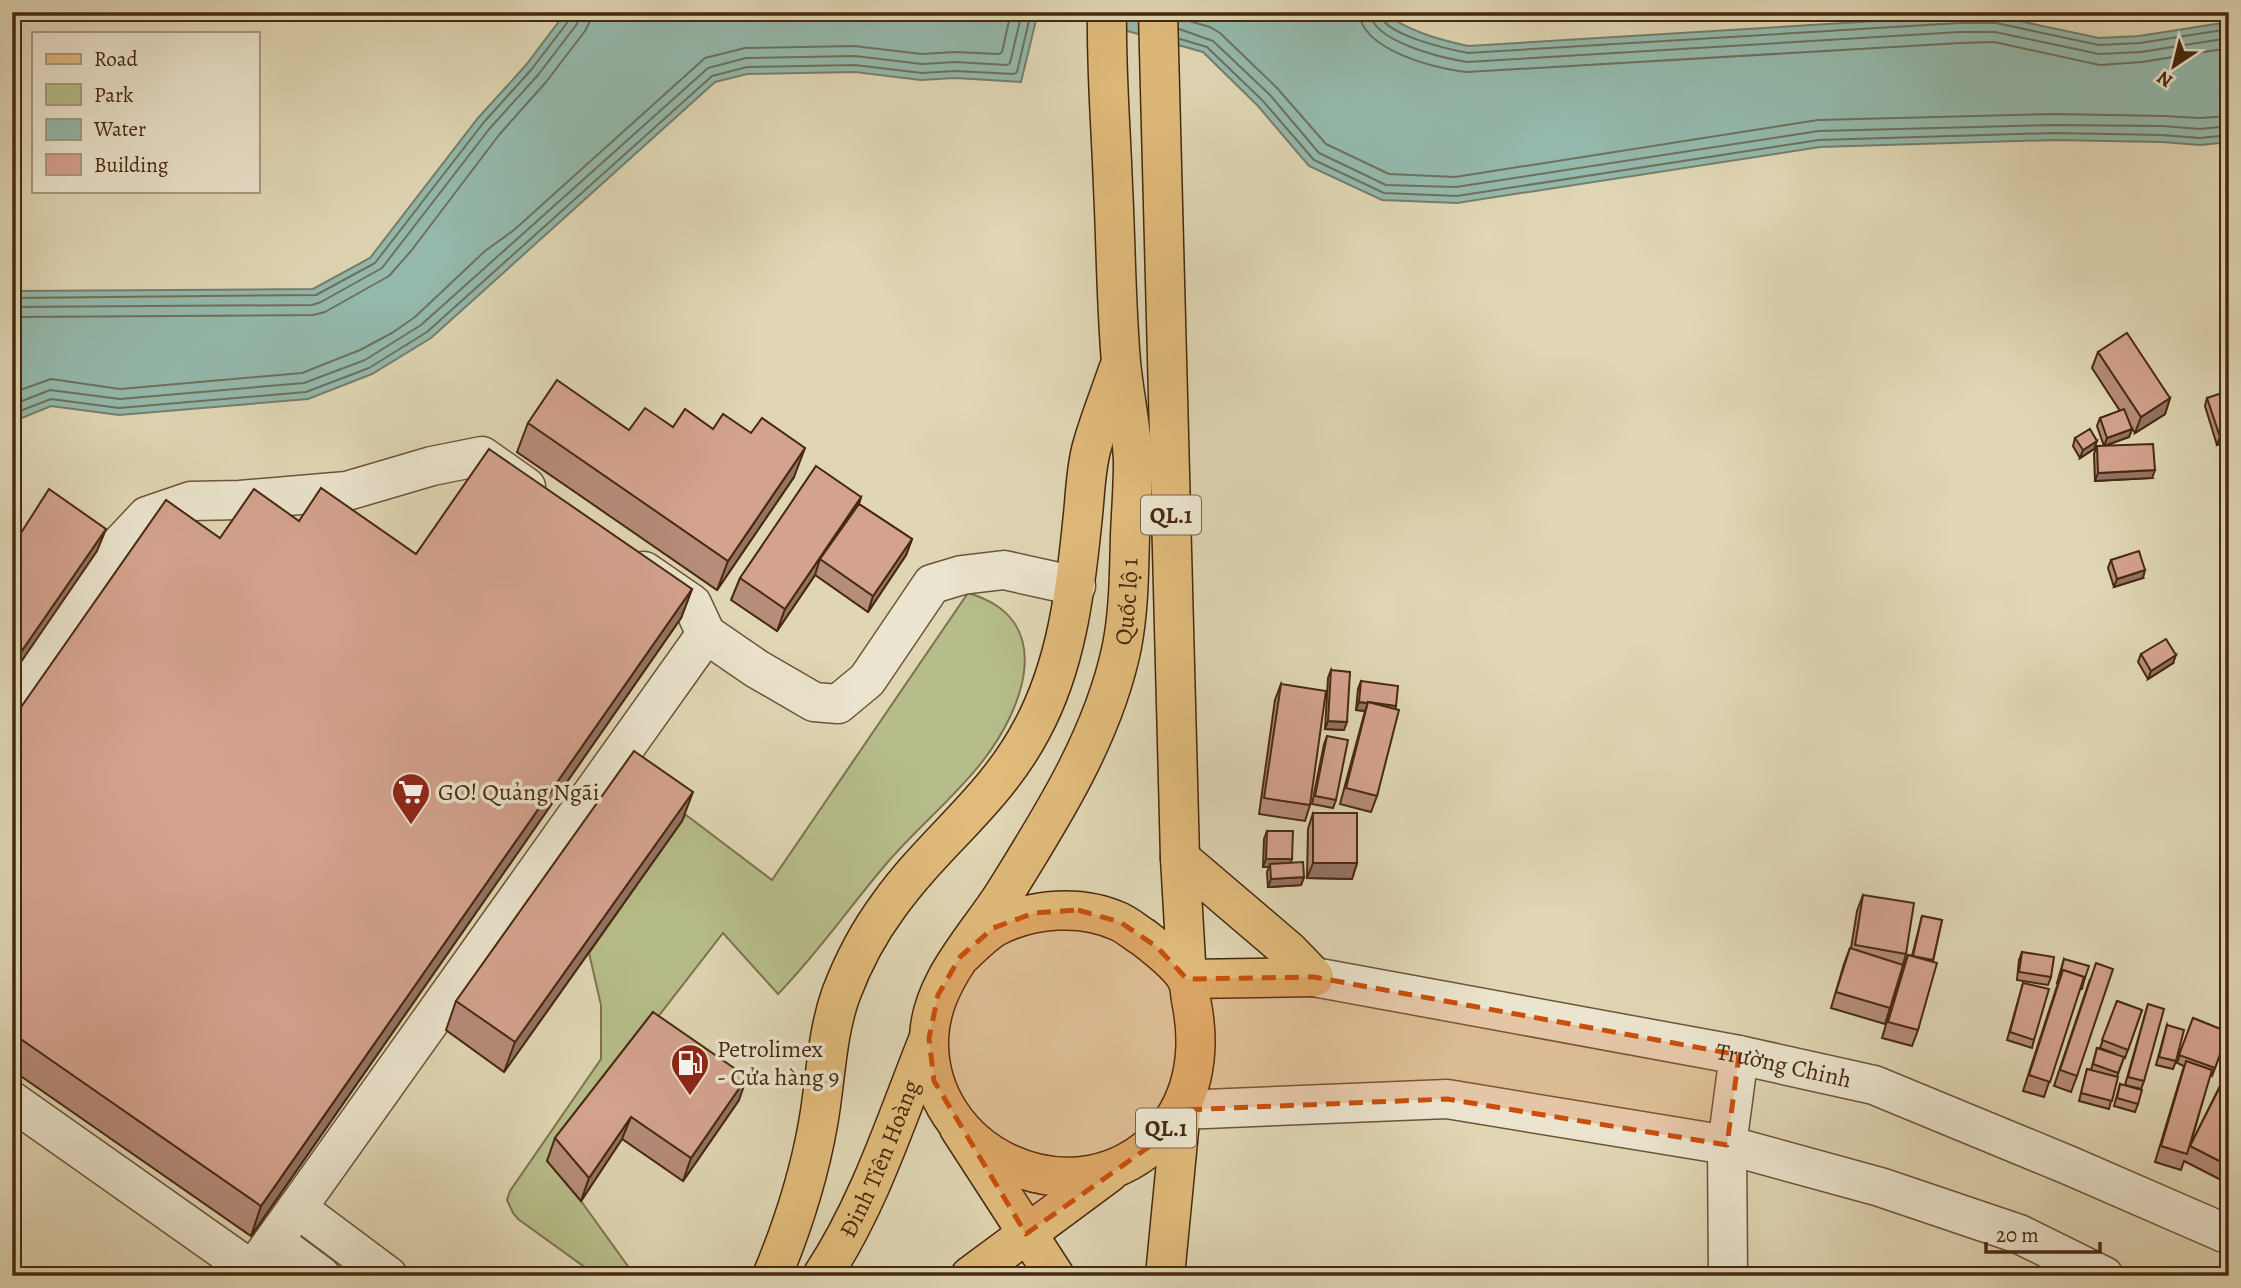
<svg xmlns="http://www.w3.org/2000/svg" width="2241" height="1288" font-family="Alegreya,serif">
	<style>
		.green { fill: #b6bd8a; stroke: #7e734c; stroke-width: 2 }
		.water { fill: #94b9ac; stroke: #757f6d; stroke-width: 2 }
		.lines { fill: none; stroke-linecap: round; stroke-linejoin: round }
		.shore { stroke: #6d715e; stroke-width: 2 }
		.minor-casing { stroke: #6c5438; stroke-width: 41 }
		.major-casing { stroke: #46290f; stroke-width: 41 }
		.highway-casing { stroke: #46290f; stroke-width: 41 }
		.minor { stroke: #ebe4ce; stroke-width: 38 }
		.major { stroke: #e0bb7a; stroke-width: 38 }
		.highway { stroke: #e0bb7a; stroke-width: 38 }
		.wall { fill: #b68c7b; stroke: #46290f; stroke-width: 2 }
		.shaded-wall { fill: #947264; stroke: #46290f; stroke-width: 2 }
		.building { fill: #d4a38f; stroke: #46290f; stroke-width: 2 }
		.marked { fill: #c84f0d; fill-opacity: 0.2; stroke: #c84f0d; stroke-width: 5; stroke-dasharray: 14 9; stroke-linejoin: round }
		.labels { text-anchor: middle; stroke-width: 7; stroke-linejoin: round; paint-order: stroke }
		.shield { fill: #ebe4ce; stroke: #786148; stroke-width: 2 }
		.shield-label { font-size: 23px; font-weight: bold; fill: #46290f }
		.street-label { font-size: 24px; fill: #46290f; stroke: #ebe4ce }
		.poi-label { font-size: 24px; fill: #46290f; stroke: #ebe4ce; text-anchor: start }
	</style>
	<rect width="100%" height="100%" fill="#e0d6b4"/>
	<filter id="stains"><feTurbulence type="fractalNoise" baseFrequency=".00286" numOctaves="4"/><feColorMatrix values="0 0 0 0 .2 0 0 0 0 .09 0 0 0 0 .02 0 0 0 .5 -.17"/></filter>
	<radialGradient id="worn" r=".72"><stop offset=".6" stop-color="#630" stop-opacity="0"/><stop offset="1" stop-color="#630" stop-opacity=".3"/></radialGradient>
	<path class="green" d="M968,593C1058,619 1024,708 982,762C954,798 917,828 887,863C850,906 818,953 778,994L723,933L547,1160L581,1201L635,1276H597L518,1219L513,1213L507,1200L510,1191L601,1059V1005L589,953L686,815L772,880Z"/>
	<g class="water">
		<polygon points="566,12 1038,12 1021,82 955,78 921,80 855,72 747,74 715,82 431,338 372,374 308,399 119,415 51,406 12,422 12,291 313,289 370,258 478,118 526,65"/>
		<path d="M1059,12H1382C1409,31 1436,39 1468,46L1960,16H1996L2099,38L2139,36L2229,22V142L2200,145L2162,142L2054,140L1820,147L1457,203L1382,200L1309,166L1258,106L1203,52Z"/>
	</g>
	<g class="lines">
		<g class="shore">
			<path d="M1359,12C1361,50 1436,69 1467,72L1961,43L1994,42L2100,65L2142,62L2229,48"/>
			<path d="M1370,12C1372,42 1443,58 1467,62L1960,32H1995L2099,54L2141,52L2229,38"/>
			<path d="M1379,12C1382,35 1448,49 1468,53L1960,23H1996L2099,45L2140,43L2229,29"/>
			<polyline points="1179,18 1210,27 1220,33 1277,88 1326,144 1389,174 1455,177 1818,120 2054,114 2163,116 2200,118 2229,116"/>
			<polyline points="1179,29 1213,41 1270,95 1319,153 1386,185 1456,187 1819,131 2054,125 2162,126 2200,129 2229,126"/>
			<polyline points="1180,39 1207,47 1263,101 1314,160 1384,193 1457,196 1819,140 2054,133 2162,135 2200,138 2229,135"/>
			<polyline points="12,298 316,295 375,263 484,122 531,70 570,19 571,12"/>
			<polyline points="12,307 312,305 321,302 382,268 490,128 538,75 577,24 580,12"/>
			<polyline points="12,317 313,315 325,312 389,276 411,251 499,135 546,82 585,31 589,23 590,12"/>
			<polyline points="12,393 51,379 120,389 302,373 360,350 392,333 415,317 485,251 514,230 705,58 745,48 854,46 922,54 955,52 999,54 1002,52 1011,12"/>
			<polyline points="12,405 50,390 120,399 304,383 365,360 421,325 708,68 746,58 855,56 922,64 955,62 1007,65 1010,63 1022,12"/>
			<polyline points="12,414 51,399 119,408 306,392 369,368 427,332 712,76 747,67 855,65 922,73 955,71 1014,74 1017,72 1031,12"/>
		</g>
		<defs>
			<g id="minor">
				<polyline points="644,571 692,604 706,634 757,669 814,702 838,704 867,680 932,584 962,575 1004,570 1076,586"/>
				<polyline points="12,700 116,549 147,516 191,501 240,500 347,491 432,466 482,456 526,487"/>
				<path id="s1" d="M1314,977L1739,1055L1874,1085L2068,1165L2229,1235"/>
				<polyline points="12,1101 260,1276"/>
				<polyline points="1181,1110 1447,1099 1727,1145 1880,1187 2019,1234 2104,1276"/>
				<polyline points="297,1208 388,1276"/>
				<polyline points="274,1241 321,1276"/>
				<polyline points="253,1270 706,634"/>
				<polyline points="1728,1276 1727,1145 1739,1055"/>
			</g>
			<g id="major">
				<polyline points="1180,858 1289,951 1314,977"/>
				<polyline points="1187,979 1314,977"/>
				<polyline points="959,1128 1055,1276"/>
				<polyline points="1165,1276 1181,1110"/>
			</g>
			<g id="highway">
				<polyline points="1158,12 1180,858 1187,979"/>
				<path id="s2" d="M960,957C971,947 983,934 995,927C1032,908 1082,904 1120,922C1128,926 1135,932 1143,937C1156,947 1182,967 1188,982C1190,988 1190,994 1191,1000C1202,1052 1194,1106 1153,1144C1067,1221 926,1153 929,1039C930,983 976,938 1004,894C1052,817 1104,735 1122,646C1129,609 1129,573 1130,536C1131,511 1133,487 1133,462C1132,429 1124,395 1121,362C1116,304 1116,245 1113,187C1111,129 1106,70 1107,12"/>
				<path d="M772,1276C792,1228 809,1175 818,1124C826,1080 826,1036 841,994C853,962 869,932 889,905C934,842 995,800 1032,729C1066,666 1075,594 1082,524C1085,500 1085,474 1091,450C1098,423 1109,397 1118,370"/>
				<path id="s3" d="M822,1276C870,1203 896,1120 928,1040"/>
				<polyline points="970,1276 1109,1173"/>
			</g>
		</defs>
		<use href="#minor" class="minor-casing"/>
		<use href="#major" class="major-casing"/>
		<use href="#highway" class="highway-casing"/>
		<use href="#minor" class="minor"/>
		<use href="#major" class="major"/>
		<use href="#highway" class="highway"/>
	</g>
	<g class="wall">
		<polygon points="2098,352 2170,398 2165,414 2135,433 2130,426 2132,429 2129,437 2104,446 2152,478 2095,481 2094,454 2097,446 2104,446 2097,426 2100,418 2120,411 2092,368"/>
		<polygon points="2207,398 2229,404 2229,441 2217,445 2205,406"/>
		<polygon points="528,423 629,430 673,427 713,429 751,433 794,477 717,590 517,452"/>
		<polygon points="2075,438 2094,449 2080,458 2073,446"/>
		<polygon points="861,497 859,504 912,539 906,555 868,612 815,575 777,631 731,600 740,578"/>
		<polygon points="299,521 416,554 692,589 681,618 251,1236 12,1070 12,720 220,538"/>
		<polygon points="2111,560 2143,578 2114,587 2108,568"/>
		<polygon points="2141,654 2173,663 2148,679 2138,662"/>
		<polygon points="1331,670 1344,730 1325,729 1328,678"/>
		<polygon points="1361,681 1396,706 1377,796 1371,812 1340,804 1365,711 1356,710 1358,689"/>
		<polygon points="1281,684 1310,805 1305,821 1259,814 1275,700"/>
		<polygon points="1327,736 1336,800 1333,808 1312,804 1324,744"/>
		<polygon points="1313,813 1357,863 1352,879 1307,878 1308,829"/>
		<polygon points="682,821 504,1072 446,1030 456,1001"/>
		<polygon points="1267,831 1291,863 1304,877 1301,885 1268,887 1267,872 1269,867 1263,867 1264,839"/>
		<polygon points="1863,895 1906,954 1890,1008 1885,1024 1831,1008 1844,964 1850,948 1851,948 1857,911"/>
		<polygon points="1922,916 1942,920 1918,1030 1912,1046 1882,1038 1902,970 1908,955 1912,956"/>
		<polygon points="2022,952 2051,977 2048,985 2017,980 2019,960"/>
		<polygon points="2064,959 2084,981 2082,989 2080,989 2044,1097 2023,1091 2058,983 2057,983"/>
		<polygon points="2090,979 2077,1076 2071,1092 2054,1086"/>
		<polygon points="2023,983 2034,1040 2032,1048 2007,1040"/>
		<polygon points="2117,1001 2142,1010 2125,1058 2124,1057 2117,1077 2109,1109 2079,1101 2087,1069 2091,1070 2097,1048 2116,1054 2100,1048"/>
		<polygon points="2148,1004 2144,1081 2141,1089 2125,1085"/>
		<polygon points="653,1012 739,1100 683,1181 622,1139 581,1201 547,1161 555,1138"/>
		<polygon points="2193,1018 2228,1032 2212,1076 2210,1075 2190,1146 2227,1072 2223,1070 2229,1056 2229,1184 2184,1161 2181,1170 2155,1162 2184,1066 2177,1063"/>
		<polygon points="2167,1025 2176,1061 2173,1069 2156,1065"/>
		<polygon points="2120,1084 2138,1104 2135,1112 2114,1106"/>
	</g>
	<g class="shaded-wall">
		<polygon points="2170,398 2165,414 2135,433 2141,417"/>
		<polygon points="2132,429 2129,437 2104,446 2107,438"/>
		<polygon points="2229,434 2229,441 2217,445 2220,437"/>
		<polygon points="2097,441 2094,449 2080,458 2083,450"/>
		<polygon points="805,448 794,477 717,590 728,561"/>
		<polygon points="2155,470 2152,478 2095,481 2098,473"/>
		<polygon points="861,497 853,519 820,559 815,575 777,631 785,609"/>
		<polygon points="106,529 97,551 12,675 12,665"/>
		<polygon points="912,539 906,555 868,612 873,596"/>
		<polygon points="2145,570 2143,578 2114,587 2117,579"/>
		<polygon points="692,589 681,618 251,1236 261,1206"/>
		<polygon points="2176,655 2173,663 2148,679 2151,671"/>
		<polygon points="1359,702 1368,703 1365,711 1356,710"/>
		<polygon points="1328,721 1347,722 1344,730 1325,729"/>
		<polygon points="693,792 682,821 504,1072 515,1042"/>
		<polygon points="1266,859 1292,859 1289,867 1270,864 1269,867 1263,867"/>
		<polygon points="1313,863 1357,863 1352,879 1307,878"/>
		<polygon points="1304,877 1301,885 1268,887 1271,879"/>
		<polygon points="747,1077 739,1100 683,1181 691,1158"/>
		<polygon points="631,1117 622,1139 581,1201 589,1178"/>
	</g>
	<g class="building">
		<polygon points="2127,333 2170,398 2141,417 2098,352"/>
		<polygon points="557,380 629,430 645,408 673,427 685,409 713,429 723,414 751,433 762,418 805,448 728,561 528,423"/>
		<polygon points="2225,392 2229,404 2229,434 2220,437 2207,398"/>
		<polygon points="2124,409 2132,429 2107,438 2100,418"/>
		<polygon points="2090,429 2097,441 2083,450 2075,438"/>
		<polygon points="2153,444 2155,470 2098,473 2097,446"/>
		<polygon points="489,449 692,589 261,1206 12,1033 12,720 166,500 220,538 254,489 299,521 321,488 416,554"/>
		<polygon points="816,466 861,497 785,609 740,578"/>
		<polygon points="49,489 106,529 12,665 12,547"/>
		<polygon points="859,504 912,539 873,596 820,559"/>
		<polygon points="2139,551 2145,570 2117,579 2111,560"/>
		<polygon points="2166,639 2176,655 2151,671 2141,654"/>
		<polygon points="1331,670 1350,672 1347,722 1328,721"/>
		<polygon points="1361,681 1398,686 1396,706 1368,702 1368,703 1359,702"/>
		<polygon points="1281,684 1326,691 1310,805 1264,798"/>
		<polygon points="1368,702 1399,710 1377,796 1346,788"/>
		<polygon points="1327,736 1348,740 1336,800 1315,796"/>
		<polygon points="634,751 693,792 515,1042 456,1001"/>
		<rect x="1313" y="813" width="44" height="50"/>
		<polygon points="1267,831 1293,831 1292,859 1266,859"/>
		<polygon points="1303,862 1304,877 1271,879 1270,864"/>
		<polygon points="1863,895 1914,903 1906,954 1855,945"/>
		<polygon points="1922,916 1942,920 1933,960 1913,956"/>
		<polygon points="1850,948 1903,965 1890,1008 1836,992"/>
		<polygon points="2022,952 2054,957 2051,977 2019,972"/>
		<polygon points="1908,955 1937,963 1918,1030 1888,1022"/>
		<polygon points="2064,959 2089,966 2084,981 2083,981 2084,977 2063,970 2062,975 2060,975"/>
		<polygon points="2096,963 2113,969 2077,1076 2060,1070"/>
		<polygon points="2063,970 2084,977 2050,1082 2029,1075"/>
		<polygon points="2023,983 2049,989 2034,1040 2010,1032"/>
		<polygon points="2117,1001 2142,1010 2128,1050 2102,1040"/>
		<polygon points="2148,1004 2164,1009 2144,1081 2128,1077"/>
		<polygon points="653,1012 747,1077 691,1158 631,1117 589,1178 555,1138"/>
		<polygon points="2193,1018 2228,1032 2215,1068 2179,1055"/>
		<polygon points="2167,1025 2184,1030 2176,1061 2159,1057"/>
		<polygon points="2097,1048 2124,1057 2118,1073 2093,1064"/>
		<polygon points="2186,1061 2212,1070 2187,1154 2161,1146"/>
		<polygon points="2087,1069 2118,1077 2112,1101 2081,1093"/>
		<polygon points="2229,1069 2229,1166 2190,1146"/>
		<polygon points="2120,1084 2142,1090 2138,1104 2117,1098"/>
		<polygon points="1798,1270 1814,1276 1796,1276"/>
	</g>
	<path class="marked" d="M1078,910L1120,922L1157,947L1187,979L1314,977L1739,1055L1727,1145L1447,1099L1181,1110L1153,1144L1026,1234L934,1081L929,1038L938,995L960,957L993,928L1034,913Z"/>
	<defs>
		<symbol id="supermarket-pin" viewBox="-11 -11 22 30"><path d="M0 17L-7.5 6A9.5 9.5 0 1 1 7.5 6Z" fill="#8f2418" stroke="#ebe4ce"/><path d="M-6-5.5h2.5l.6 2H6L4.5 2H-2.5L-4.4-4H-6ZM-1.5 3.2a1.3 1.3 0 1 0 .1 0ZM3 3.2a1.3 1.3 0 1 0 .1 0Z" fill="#fff"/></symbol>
		<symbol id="fuel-pin" viewBox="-11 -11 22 30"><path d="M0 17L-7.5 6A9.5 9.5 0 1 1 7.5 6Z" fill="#8f2418" stroke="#ebe4ce"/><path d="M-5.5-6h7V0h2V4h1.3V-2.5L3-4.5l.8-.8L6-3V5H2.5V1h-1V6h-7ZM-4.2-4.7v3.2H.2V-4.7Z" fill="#fff"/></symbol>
	</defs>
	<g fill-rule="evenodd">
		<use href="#supermarket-pin" x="389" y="770" width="44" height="60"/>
		<use href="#fuel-pin" x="668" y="1041" width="44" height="60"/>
	</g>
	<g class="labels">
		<g class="shield">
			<rect x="1141" y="495.5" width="60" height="39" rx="5"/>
			<rect x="1136" y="1108.5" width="60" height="39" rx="5"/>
		</g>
		<g class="shield-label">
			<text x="1171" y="523">QL.1</text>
			<text x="1166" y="1136">QL.1</text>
		</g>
		<g class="street-label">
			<text dy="8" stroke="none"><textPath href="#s2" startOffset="1239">Quốc lộ 1</textPath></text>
			<text dy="8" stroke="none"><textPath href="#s1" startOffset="478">Trường Chinh</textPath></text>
			<text dy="8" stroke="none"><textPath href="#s3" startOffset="131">Đinh Tiên Hoàng</textPath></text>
		</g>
		<g class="poi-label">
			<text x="438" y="800">GO! Quảng Ngãi</text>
			<text x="717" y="1057">Petrolimex<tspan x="717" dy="28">- Cửa hàng 9</tspan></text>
		</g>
	</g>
	<rect width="2241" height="1288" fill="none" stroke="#e0d6b4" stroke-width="42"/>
	<rect x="14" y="14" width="2213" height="1260" fill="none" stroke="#46290f" stroke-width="3.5"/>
	<rect x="21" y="21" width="2199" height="1246" fill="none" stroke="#46290f" stroke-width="2"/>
	<rect x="32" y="32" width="228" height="161" fill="#ebe4ce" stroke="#a99982" stroke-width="2"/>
	<rect x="46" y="54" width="35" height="10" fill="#e0bb7a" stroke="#a99982" stroke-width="2"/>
	<text x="94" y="66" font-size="21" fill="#46290f">Road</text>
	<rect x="46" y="84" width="35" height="21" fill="#b6bd8a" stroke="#a99982" stroke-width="2"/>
	<text x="94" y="102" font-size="21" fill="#46290f">Park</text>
	<rect x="46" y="119" width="35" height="21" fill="#94b9ac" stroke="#a99982" stroke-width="2"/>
	<text x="94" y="136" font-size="21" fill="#46290f">Water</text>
	<rect x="46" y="154" width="35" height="21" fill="#d4a38f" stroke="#a99982" stroke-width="2"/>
	<text x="94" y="172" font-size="21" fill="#46290f">Building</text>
	<g transform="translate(2174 66) rotate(215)" stroke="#ebe4ce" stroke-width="5" paint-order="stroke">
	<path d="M0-5L12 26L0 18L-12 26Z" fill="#46290f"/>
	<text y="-10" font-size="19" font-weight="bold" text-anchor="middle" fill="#46290f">N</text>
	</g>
	<path d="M1986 1242v10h114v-10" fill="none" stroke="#46290f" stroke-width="3.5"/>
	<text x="1996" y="1242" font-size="21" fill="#46290f" stroke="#ebe4ce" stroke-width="5" paint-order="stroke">20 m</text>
	<rect width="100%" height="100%" filter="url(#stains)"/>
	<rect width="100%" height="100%" fill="url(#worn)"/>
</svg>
